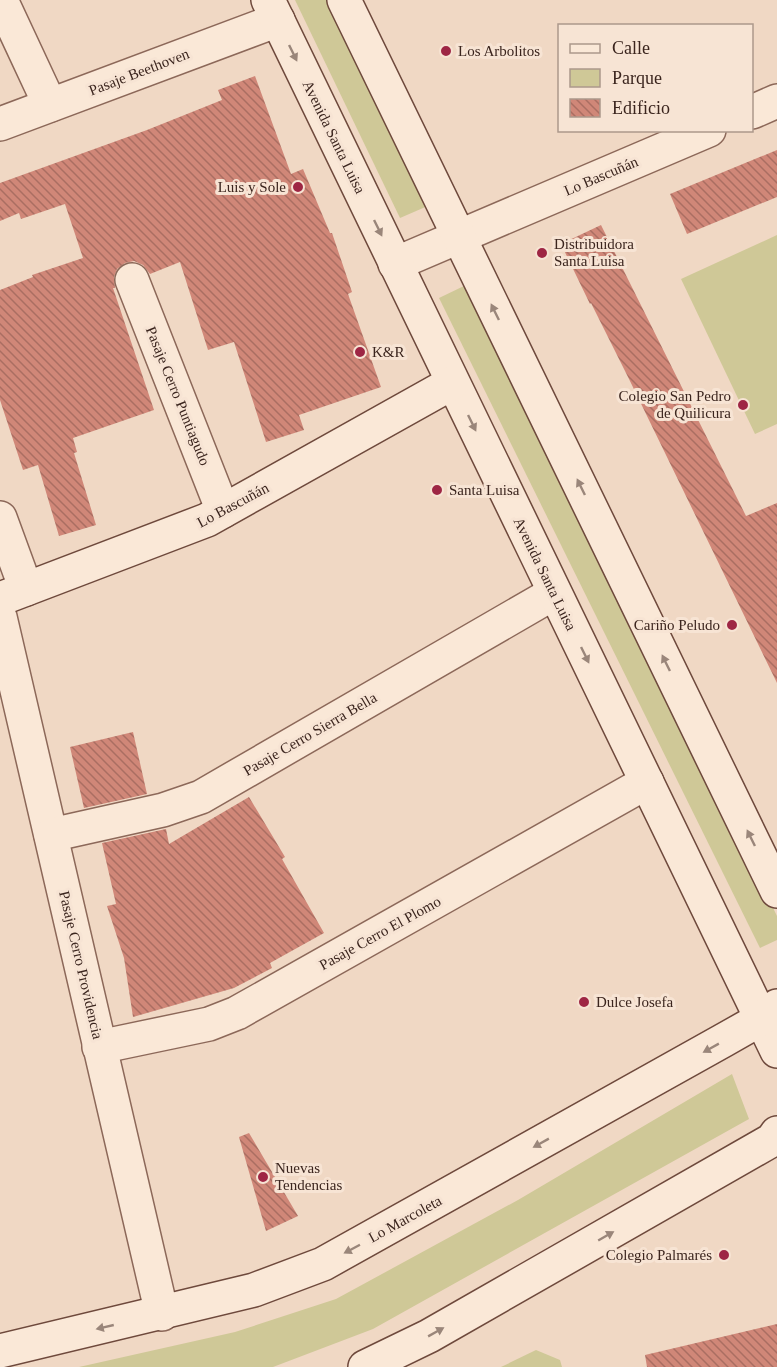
<svg xmlns="http://www.w3.org/2000/svg" width="777" height="1367" font-family="Georgia,serif">
	<style>
		.green { fill: #cfc897 }
		.building { fill: url(#building-back-hatch) }
		.lines { fill: none; stroke-linecap: round; stroke-linejoin: round }
		.street-casing { stroke: #8c6859; stroke-width: 36 }
		.secondary-casing { stroke: #6e493c; stroke-width: 36 }
		.street { stroke: #fae8d7; stroke-width: 33 }
		.secondary { stroke: #fae8d7; stroke-width: 33 }
		.oneway { fill: #9a867a }
		.poi-dot { fill: #9e2644; stroke: #f7e4d4; stroke-width: 2 }
		.labels { text-anchor: middle; stroke-width: 6; stroke-linejoin: round; paint-order: stroke }
		.poi-label { font-size: 15px; fill: #3b251e; stroke: #f7e4d4; text-anchor: start }
		.street-label { font-size: 15px; fill: #3b251e; stroke: #f7e4d4 }
	</style>
	<defs>
		<pattern id="building-back-hatch" width="6" height="6" patternUnits="userSpaceOnUse" patternTransform="scale(1.5)"><rect width="6" height="6" fill="#d08778"/><path d="M-1 5l2 2M0 0l6 6M5-1l2 2" fill="none" stroke="#aa6e62"/></pattern>
	</defs>
	<rect width="100%" height="100%" fill="#f0d8c4"/>
	<g class="green">
		<polygon points="295,0 330,0 430,205 400,218"/>
		<polygon points="777,235 777,424 755,434 681,279"/>
		<polygon points="466,285 777,916 777,940 760,948 439,298"/>
		<polygon points="732,1074 749,1119 373,1329 273,1367 79,1367 235,1332 336,1299 518,1200"/>
		<polygon points="536,1350 560,1360 562,1367 501,1367"/>
	</g>
	<g class="building">
		<polygon points="255,76 291,174 303,169 330,233 332,233 352,292 348,294 381,387 299,415 304,430 266,442 234,342 208,350 180,262 150,274 143,265 134,261 125,263 117,269 114,277 115,288 113,288 154,410 73,438 77,452 74,453 96,525 59,536 38,465 23,470 0,400 0,290 33,277 32,275 83,258 65,204 21,219 19,213 0,221 0,183 147,130 222,100 218,90"/>
		<polygon points="777,150 777,197 687,234 670,194"/>
		<polygon points="601,225 746,516 777,503 777,683 629,379 591,303 590,304 561,244"/>
		<polygon points="133,732 147,794 84,808 70,747"/>
		<polygon points="249,797 285,857 282,859 324,933 270,963 272,968 234,988 133,1017 124,958 107,906 116,904 102,843 166,829 169,844"/>
		<polygon points="249,1133 298,1216 266,1231 239,1137"/>
		<polygon points="777,1324 777,1367 647,1367 645,1355"/>
	</g>
	<g class="lines">
		<defs>
			<g id="street">
				<polyline points="1,0 50,105"/>
				<polyline points="752,112 777,101"/>
				<polyline points="0,124 278,20"/>
				<polyline points="395,264 709,130"/>
				<polyline points="132,280 223,511"/>
				<polyline points="0,518 26,589"/>
				<polyline points="0,617 162,1314"/>
				<polyline points="51,835 163,810 201,797 554,593"/>
				<polyline points="99,1047 209,1024 237,1013 647,782"/>
			</g>
			<g id="secondary">
				<polyline points="268,0 777,1051"/>
				<polyline points="344,0 777,891"/>
				<polyline points="0,599 207,520 452,383"/>
				<polyline points="0,1351 254,1290 323,1264 724,1040 761,1019 777,1006"/>
				<polyline points="365,1367 429,1336 772,1140 777,1133"/>
			</g>
		</defs>
		<use href="#street" class="street-casing"/>
		<use href="#secondary" class="secondary-casing"/>
		<use href="#street" class="street"/>
		<use href="#secondary" class="secondary"/>
	</g>
	<defs><path id="oneway-solid" d="M-6-.8H1V-3.2L6.5 0L1 3.2V.8H-6Z" transform="scale(1.5)"/></defs>
	<g class="oneway">
		<use href="#oneway-solid" transform="translate(293 53) rotate(64)"/>
		<use href="#oneway-solid" transform="translate(378 228) rotate(64)"/>
		<use href="#oneway-solid" transform="translate(495 312) rotate(-116)"/>
		<use href="#oneway-solid" transform="translate(472 423) rotate(64)"/>
		<use href="#oneway-solid" transform="translate(581 487) rotate(-116)"/>
		<use href="#oneway-solid" transform="translate(585 655) rotate(64)"/>
		<use href="#oneway-solid" transform="translate(666 663) rotate(-116)"/>
		<use href="#oneway-solid" transform="translate(751 838) rotate(-116)"/>
		<use href="#oneway-solid" transform="translate(711 1048) rotate(151)"/>
		<use href="#oneway-solid" transform="translate(541 1143) rotate(151)"/>
		<use href="#oneway-solid" transform="translate(606 1236) rotate(-30)"/>
		<use href="#oneway-solid" transform="translate(352 1249) rotate(152)"/>
		<use href="#oneway-solid" transform="translate(105 1327) rotate(167)"/>
		<use href="#oneway-solid" transform="translate(436 1332) rotate(-29)"/>
	</g>
	<g class="poi-dot">
		<circle cx="446" cy="51" r="6"/>
		<circle cx="298" cy="187" r="6"/>
		<circle cx="542" cy="253" r="6"/>
		<circle cx="360" cy="352" r="6"/>
		<circle cx="743" cy="405" r="6"/>
		<circle cx="437" cy="490" r="6"/>
		<circle cx="732" cy="625" r="6"/>
		<circle cx="584" cy="1002" r="6"/>
		<circle cx="263" cy="1177" r="6"/>
		<circle cx="724" cy="1255" r="6"/>
	</g>
	<g class="labels">
		<g class="poi-label">
			<text x="458" y="56">Los Arbolitos</text>
			<text x="286" y="192" text-anchor="end">Luis y Sole</text>
			<text x="554" y="249">Distribuidora<tspan x="554" dy="17">Santa Luisa</tspan></text>
			<text x="372" y="357">K&amp;R</text>
			<text x="731" y="401" text-anchor="end">Colegio San Pedro<tspan x="731" dy="17">de Quilicura</tspan></text>
			<text x="449" y="495">Santa Luisa</text>
			<text x="720" y="630" text-anchor="end">Cariño Peludo</text>
			<text x="596" y="1007">Dulce Josefa</text>
			<text x="275" y="1173">Nuevas<tspan x="275" dy="17">Tendencias</tspan></text>
			<text x="712" y="1260" text-anchor="end">Colegio Palmarés</text>
		</g>
		<g class="street-label">
			<text transform="translate(139 72) rotate(-21)" y="5">Pasaje Beethoven</text>
			<text transform="translate(334 137) rotate(64)" y="5">Avenida Santa Luisa</text>
			<text transform="translate(601 176) rotate(-23)" y="5">Lo Bascuñán</text>
			<text transform="translate(178 396) rotate(68)" y="5">Pasaje Cerro Puntiagudo</text>
			<text transform="translate(233 505) rotate(-28)" y="5">Lo Bascuñán</text>
			<text transform="translate(545 574) rotate(64)" y="5">Avenida Santa Luisa</text>
			<text transform="translate(310 734) rotate(-30)" y="5">Pasaje Cerro Sierra Bella</text>
			<text transform="translate(380 933) rotate(-29)" y="5">Pasaje Cerro El Plomo</text>
			<text transform="translate(81 965) rotate(77)" y="5">Pasaje Cerro Providencia</text>
			<text transform="translate(405 1219) rotate(-29)" y="5">Lo Marcoleta</text>
		</g>
	</g>
	<rect x="558" y="24" width="195" height="108" fill="#f7e4d4" stroke="#ac988b" stroke-width="1.5"/>
	<rect x="570" y="44" width="30" height="9" fill="#fae8d7" stroke="#ac988b" stroke-width="1.5"/>
	<text x="612" y="54" font-size="18" fill="#3b251e">Calle</text>
	<rect x="570" y="69" width="30" height="18" fill="#cfc897" stroke="#ac988b" stroke-width="1.5"/>
	<text x="612" y="84" font-size="18" fill="#3b251e">Parque</text>
	<rect x="570" y="99" width="30" height="18" fill="url(#building-back-hatch)" stroke="#ac988b" stroke-width="1.5"/>
	<text x="612" y="114" font-size="18" fill="#3b251e">Edificio</text>
</svg>
